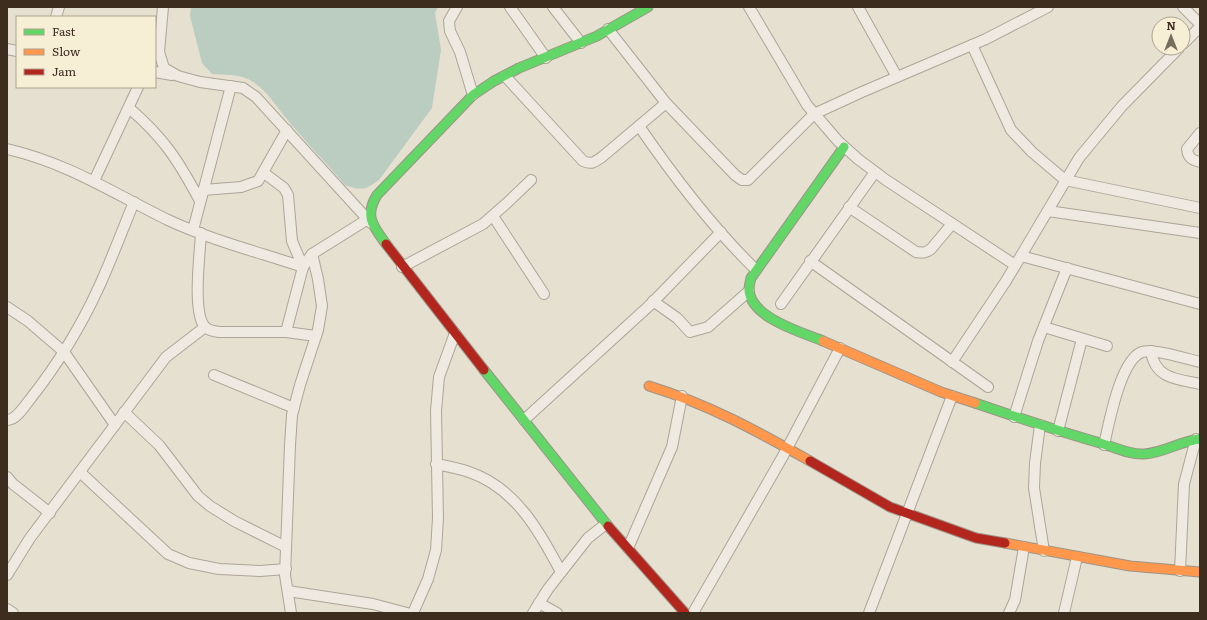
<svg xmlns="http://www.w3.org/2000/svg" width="1207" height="620" font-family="Literata,serif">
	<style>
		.water { fill: #bbccc1 }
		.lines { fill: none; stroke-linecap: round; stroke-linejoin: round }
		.street-casing { stroke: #aca598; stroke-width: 12 }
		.fast-casing { stroke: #9c9488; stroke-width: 11 }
		.slow-casing { stroke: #9c9488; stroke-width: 11 }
		.jam-casing { stroke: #9c9488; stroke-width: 11 }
		.street { stroke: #eeeae1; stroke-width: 10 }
		.fast { stroke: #63d668; stroke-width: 9 }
		.slow { stroke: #ff974d; stroke-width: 9 }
		.jam { stroke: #b3261e; stroke-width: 9 }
	</style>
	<rect width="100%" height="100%" fill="#e6e0d0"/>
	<path class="water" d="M191,7H438L435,13L441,50L432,108L379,180C366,190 361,191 345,185C326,162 305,142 286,118C275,105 265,87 248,79C237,74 223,75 212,74L202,63L190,16Z"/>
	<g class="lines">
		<defs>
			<g id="street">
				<polyline points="163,7 159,52 164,68 178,76 200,82 243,88 256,97 371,223"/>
				<polyline points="457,7 449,21 450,31 460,52 473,95"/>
				<polyline points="510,7 546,58"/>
				<polyline points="553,7 581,43"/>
				<polyline points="749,7 807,105 838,141 858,159 886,180 1015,265"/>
				<polyline points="858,7 897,77"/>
				<polyline points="1183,7 1200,24"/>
				<polyline points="56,17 59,7"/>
				<polyline points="608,29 666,103 735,175 742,180 748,180 814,114 862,92 986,39 1048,7"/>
				<polyline points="1183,44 1200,27"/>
				<polyline points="972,45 1011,130 1032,152 1065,180 1200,208"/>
				<polyline points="7,49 17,51"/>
				<polyline points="155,72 172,75"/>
				<path d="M505,76L583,161C591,165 595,162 602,157L666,103"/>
				<path d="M129,108C164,138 178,160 200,201"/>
				<path d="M639,126C674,177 712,227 756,270"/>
				<path d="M1200,133L1187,149C1188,158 1192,160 1200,162"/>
				<path d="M7,149C68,163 113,193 168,220C211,240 258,252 303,267"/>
				<polyline points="264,173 284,188 288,195 292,241 303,267"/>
				<polyline points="94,181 138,87"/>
				<polyline points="203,190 241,187 258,181 287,130"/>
				<path d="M849,207L916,252C923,253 926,253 931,249L952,224"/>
				<polyline points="1048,211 1200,233"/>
				<polyline points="493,216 544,294"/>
				<polyline points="193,230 231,86"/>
				<path d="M201,233C200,253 192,313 205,327C209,331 214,331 219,332H286L316,336"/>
				<polyline points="1021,256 1200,304"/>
				<polyline points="810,261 988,387"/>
				<polyline points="402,267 483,224 507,203 531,180"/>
				<polyline points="653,301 677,318 690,332 708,327 749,291"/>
				<polyline points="781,304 875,172"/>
				<polyline points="7,307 28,321 64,352 115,425"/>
				<polyline points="1044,327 1107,346"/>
				<polyline points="286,332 303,267 312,254 368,219"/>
				<path d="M1151,351C1155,379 1177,379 1200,384"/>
				<polyline points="952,362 1006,281 1079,158 1122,106 1179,48"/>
				<polyline points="214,375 294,408"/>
				<polyline points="124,412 159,445 198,496 210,506 234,521 286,547"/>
				<polyline points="1014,417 1038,341 1067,268"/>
				<path d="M7,420C17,420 25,405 31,398C57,365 80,328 98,289C111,261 122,231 134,202"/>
				<polyline points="524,420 650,305 721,232"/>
				<polyline points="1040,425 1035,463 1034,488 1044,551"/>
				<polyline points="1058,431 1082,339"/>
				<path d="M1104,445C1109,424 1120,360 1142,352C1154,348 1187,359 1200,362"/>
				<path d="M436,464C447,466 458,468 469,472C515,487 540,532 561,572"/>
				<polyline points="81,473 168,554 189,563 219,569 260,571 286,569"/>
				<polyline points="7,477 13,484 50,513"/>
				<polyline points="628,548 672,447 682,396"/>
				<polyline points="1180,571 1184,484 1196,439"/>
				<polyline points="7,575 30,538 166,357 205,327"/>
				<polyline points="288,591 373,604 407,613"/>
				<polyline points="539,603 557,613"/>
				<polyline points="7,609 13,613"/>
				<polyline points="291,613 285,575 290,445 292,415 300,385 318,330 322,306 318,279 312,254"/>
				<polyline points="413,613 428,579 436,550 438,518 436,411 439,377 455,333"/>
				<polyline points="533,613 548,589 588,538 606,524"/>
				<polyline points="693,613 783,456 840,348"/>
				<polyline points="869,613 952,396"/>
				<polyline points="1009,613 1015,600 1024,547"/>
				<polyline points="1064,613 1077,557"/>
			</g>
			<g id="fast">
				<path d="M386,244C373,226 364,216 377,195L473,95L494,81L519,68L597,36L648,7"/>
				<path d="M823,341C801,332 751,318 749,290C749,287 750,282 751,278L844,147"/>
				<polyline points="484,370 608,526"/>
				<path d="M975,403C1016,417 1058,431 1100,443C1114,447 1130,455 1144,454C1164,453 1180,441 1200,439"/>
			</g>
			<g id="slow">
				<polyline points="823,341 941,392 975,403"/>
				<path d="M649,386C708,404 757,431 810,461"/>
				<polyline points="1005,543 1130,566 1200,572"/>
			</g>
			<g id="jam">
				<polyline points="386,244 484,370"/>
				<polyline points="810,461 890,507 976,538 1005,543"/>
				<polyline points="608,526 685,613"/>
			</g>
		</defs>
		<use href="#street" class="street-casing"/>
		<use href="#fast" class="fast-casing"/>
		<use href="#slow" class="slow-casing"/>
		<use href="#jam" class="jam-casing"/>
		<use href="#street" class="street"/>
		<use href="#fast" class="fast"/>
		<use href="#slow" class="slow"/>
		<use href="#jam" class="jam"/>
	</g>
	<rect width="1207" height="620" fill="none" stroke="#3d2d1f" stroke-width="16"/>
	<rect x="16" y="16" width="140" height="72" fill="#f7eed6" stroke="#ada18d"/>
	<rect x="24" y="29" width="20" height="6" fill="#63d668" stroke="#ada18d"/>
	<text x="52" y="36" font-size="12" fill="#3d2d1f">Fast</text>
	<rect x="24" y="49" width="20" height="6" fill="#ff974d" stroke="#ada18d"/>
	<text x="52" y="56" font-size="12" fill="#3d2d1f">Slow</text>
	<rect x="24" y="69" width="20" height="6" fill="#b3261e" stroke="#ada18d"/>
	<text x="52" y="76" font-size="12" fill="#3d2d1f">Jam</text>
	<g transform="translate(1171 36)"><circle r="19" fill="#f7eed6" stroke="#ada18d"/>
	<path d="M0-3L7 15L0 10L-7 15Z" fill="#786c5d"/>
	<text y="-6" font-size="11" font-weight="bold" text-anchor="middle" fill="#3d2d1f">N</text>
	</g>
</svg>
